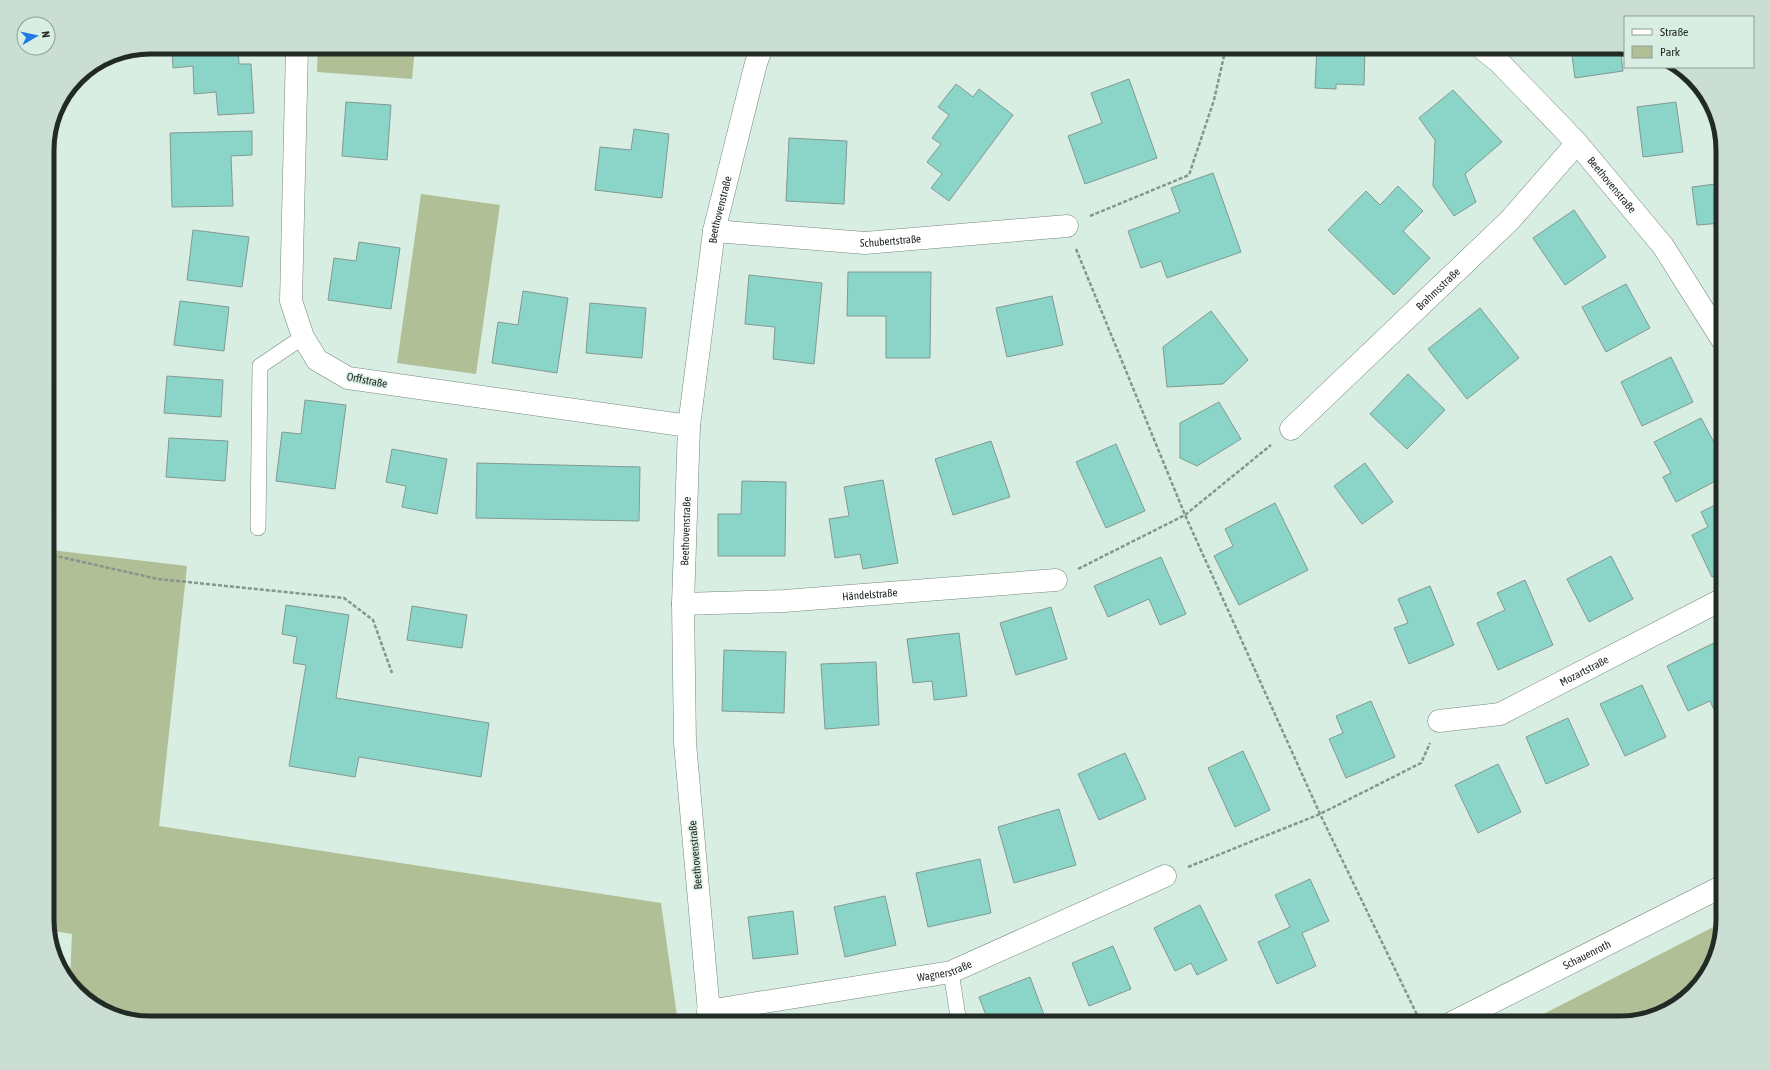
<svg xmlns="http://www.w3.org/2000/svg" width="1770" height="1070" font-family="'Asap Condensed',sans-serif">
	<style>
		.green { fill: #b0bf95 }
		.building { fill: #8ad5c7; stroke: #829994 }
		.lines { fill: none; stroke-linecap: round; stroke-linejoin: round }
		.lane-casing { stroke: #74887d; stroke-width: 16 }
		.street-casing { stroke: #74887d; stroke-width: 23 }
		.path { stroke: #86958d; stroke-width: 2.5; stroke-dasharray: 4 2; stroke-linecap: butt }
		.lane { stroke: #fff; stroke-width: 15 }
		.street { stroke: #fff; stroke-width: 22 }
		.labels { text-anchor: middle; stroke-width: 3; stroke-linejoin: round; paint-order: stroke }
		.street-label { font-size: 11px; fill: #222a25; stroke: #d9eee2 }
		.rim { fill: none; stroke: #222a25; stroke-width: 5 }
	</style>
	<rect width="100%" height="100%" fill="#d9eee2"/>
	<g class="green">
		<polygon points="318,47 415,47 412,79 317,72"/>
		<polygon points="55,112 55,239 47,239 47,144"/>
		<polygon points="421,194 500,205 476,374 397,363"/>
		<polygon points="47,547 51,550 187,566 159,826 661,903 678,1023 150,1023 98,1009 70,980 72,934 48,930 47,926"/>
		<polygon points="1723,922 1709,972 1671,1009 1620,1023 1526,1023"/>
	</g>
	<g class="building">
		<polygon points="172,47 238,47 239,64 251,64 254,113 218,115 216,92 194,94 193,66 173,68"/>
		<polygon points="675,47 696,47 696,49"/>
		<polygon points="834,47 858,47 855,55"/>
		<polygon points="867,47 885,47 882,54"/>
		<polygon points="1314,47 1349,47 1349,48"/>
		<polygon points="1317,47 1349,48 1349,47 1365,47 1364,85 1336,84 1336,89 1315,88"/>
		<polygon points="1571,47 1620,47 1623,71 1575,78"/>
		<polygon points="1129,79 1157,158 1085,184 1068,136 1102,123 1091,93"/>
		<polygon points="956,84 973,97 979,89 1013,115 949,201 931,188 942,174 927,162 941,144 932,138 949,115 938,107"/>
		<polygon points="1453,90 1502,142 1465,174 1476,202 1454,216 1433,186 1435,140 1419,118"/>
		<polygon points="346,102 391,105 387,160 342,156"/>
		<polygon points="1676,102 1683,152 1643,157 1637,107"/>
		<polygon points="634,129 669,134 662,198 595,190 600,147 631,150"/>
		<polygon points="252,131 252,155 231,156 233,206 172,207 170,133"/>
		<polygon points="789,138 847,141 844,204 786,201"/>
		<polygon points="1213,173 1241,252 1167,278 1161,261 1141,268 1128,231 1180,212 1171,188"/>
		<polygon points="1723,183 1723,223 1697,225 1692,187"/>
		<polygon points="1398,186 1423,211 1403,231 1430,258 1394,295 1328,230 1366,191 1380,205"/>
		<polygon points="1574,210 1606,257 1565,285 1533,238"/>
		<polygon points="193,230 249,237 242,287 187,280"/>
		<polygon points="359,242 400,248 391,309 328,300 334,258 356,261"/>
		<polygon points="848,272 931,272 930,358 886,358 886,316 847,316"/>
		<polygon points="749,275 822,283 814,364 773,359 775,327 745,324"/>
		<polygon points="1626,284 1650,328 1606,352 1582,307"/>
		<polygon points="523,291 568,298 557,373 492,363 498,322 518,325"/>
		<polygon points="1052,296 1063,345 1007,357 996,308"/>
		<polygon points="180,301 229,307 224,351 174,345"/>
		<polygon points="590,303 646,308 642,358 586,353"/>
		<polygon points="1480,308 1519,358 1467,399 1428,349"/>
		<polygon points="1211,311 1248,360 1223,384 1167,387 1163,347"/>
		<polygon points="1671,357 1693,402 1642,426 1621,382"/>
		<polygon points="1408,374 1445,410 1407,449 1370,414"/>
		<polygon points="167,376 223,380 221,417 164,413"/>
		<polygon points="305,400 346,405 335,489 276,481 282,432 301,434"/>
		<polygon points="1219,402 1241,439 1197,466 1180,458 1180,423"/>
		<polygon points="1701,418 1723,459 1723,477 1676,502 1663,477 1671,473 1654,442"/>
		<polygon points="169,438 228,441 225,481 166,477"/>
		<polygon points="991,441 1010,497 953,515 935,459"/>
		<polygon points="1116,444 1145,511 1106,528 1076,462"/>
		<polygon points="392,449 447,459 437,514 402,507 406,486 386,482"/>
		<polygon points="477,463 640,467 639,521 476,518"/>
		<polygon points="1365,463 1393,502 1362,524 1334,486"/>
		<polygon points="883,480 898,563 863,569 860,554 835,558 829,519 849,516 844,487"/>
		<polygon points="742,481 786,482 785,556 718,556 718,514 741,514"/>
		<polygon points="1723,501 1723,572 1712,577 1692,535 1708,527 1701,512"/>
		<polygon points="1275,503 1308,570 1239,605 1214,556 1233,546 1225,529"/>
		<polygon points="1611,556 1633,599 1589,622 1567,579"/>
		<polygon points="1161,557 1186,614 1160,625 1149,599 1108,617 1094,586"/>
		<polygon points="1525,580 1553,645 1498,670 1477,623 1505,610 1497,593"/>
		<polygon points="1430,586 1454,645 1409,664 1394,628 1408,623 1398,599"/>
		<polygon points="286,605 349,615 336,698 489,723 481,777 359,757 355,777 289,766 306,665 293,663 297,637 282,634"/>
		<polygon points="412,606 467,615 462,648 407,640"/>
		<polygon points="1051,607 1067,659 1016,675 1000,623"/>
		<polygon points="959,633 967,696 934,700 932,681 913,683 907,639"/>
		<polygon points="1720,640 1723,647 1723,711 1716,714 1710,701 1688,711 1667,666"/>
		<polygon points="724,650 786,652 784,713 722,711"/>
		<polygon points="876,662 879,725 825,729 821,664"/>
		<polygon points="1642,685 1666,737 1625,756 1600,704"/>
		<polygon points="1371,701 1395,757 1346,778 1329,739 1343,733 1336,716"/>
		<polygon points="1568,718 1589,765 1546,784 1526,737"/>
		<polygon points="1243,751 1270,810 1235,827 1208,768"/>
		<polygon points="1125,753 1146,799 1099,820 1078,774"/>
		<polygon points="1498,764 1521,812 1478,833 1455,785"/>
		<polygon points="1059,809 1076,865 1014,883 998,827"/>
		<polygon points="980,859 991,913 928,927 916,873"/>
		<polygon points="1310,879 1329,921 1302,933 1316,966 1277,984 1258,942 1290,927 1275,895"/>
		<polygon points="885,896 896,945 845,957 834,907"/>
		<polygon points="1200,905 1227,960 1197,975 1191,963 1175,971 1154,928"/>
		<polygon points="793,911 798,954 753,959 748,917"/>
		<polygon points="1113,946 1131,989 1089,1006 1072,963"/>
		<polygon points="1030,977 1047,1023 989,1023 979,997"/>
		<polygon points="934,1018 935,1023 909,1023"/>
	</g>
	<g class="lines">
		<defs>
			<g id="lane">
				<polyline points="258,528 260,366 303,337"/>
				<polyline points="951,972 959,1023"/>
			</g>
			<g id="street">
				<polyline points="297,47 291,301 303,337 317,360 348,378 689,426"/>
				<path id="s1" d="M1480,47L1499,62L1577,143L1663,246L1723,341"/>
				<path id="s2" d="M714,231L865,243L1067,226"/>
				<path id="s3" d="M1291,429L1510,220L1577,143"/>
				<path id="s4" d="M683,604L784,601L1056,580"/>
				<path id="s5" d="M1439,721L1500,714L1723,599"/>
				<path id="s6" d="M708,1011L951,972L1165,876"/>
				<path id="s7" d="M710,1023L685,743L683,604L689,426L714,231L756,63L762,47"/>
				<path id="s8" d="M1451,1023L1723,886"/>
			</g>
		</defs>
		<use href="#lane" class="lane-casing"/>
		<use href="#street" class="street-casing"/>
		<g class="path">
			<polyline points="1090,216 1189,175 1214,100 1226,47"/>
			<polyline points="1076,249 1185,515 1320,814 1421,1023"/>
			<polyline points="47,554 158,579 344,598 373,620 392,673"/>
			<polyline points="1078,569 1185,515 1271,445"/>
			<polyline points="1188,867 1320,814 1421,763 1430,743"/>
		</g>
		<use href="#lane" class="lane"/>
		<use href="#street" class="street"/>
	</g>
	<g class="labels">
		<g class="street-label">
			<text dy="4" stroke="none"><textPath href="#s1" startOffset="191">Beethovenstraße</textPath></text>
			<text dy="4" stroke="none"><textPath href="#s7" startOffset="817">Beethovenstraße</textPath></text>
			<text dy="4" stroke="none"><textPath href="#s2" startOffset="177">Schubertstraße</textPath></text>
			<text dy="4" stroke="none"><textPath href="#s3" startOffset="203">Brahmsstraße</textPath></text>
			<text transform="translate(367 380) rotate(11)" y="4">Orffstraße</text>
			<text dy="4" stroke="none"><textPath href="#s7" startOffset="493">Beethovenstraße</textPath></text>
			<text dy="4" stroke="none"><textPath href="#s4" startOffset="187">Händelstraße</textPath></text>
			<text dy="4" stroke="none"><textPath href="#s5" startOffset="156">Mozartstraße</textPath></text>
			<text transform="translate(695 855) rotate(-95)" y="4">Beethovenstraße</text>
			<text dy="4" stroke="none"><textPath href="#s8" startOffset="152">Schauenroth</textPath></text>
			<text dy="4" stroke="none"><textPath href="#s6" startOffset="240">Wagnerstraße</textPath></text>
		</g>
	</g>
	<path d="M0 0H1770V1070H0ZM150 54H1620A96 96 0 0 1 1716 150V920A96 96 0 0 1 1620 1016H150A96 96 0 0 1 54 920V150A96 96 0 0 1 150 54Z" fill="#caded3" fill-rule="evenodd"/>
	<path class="rim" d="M150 54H1620A96 96 0 0 1 1716 150V920A96 96 0 0 1 1620 1016H150A96 96 0 0 1 54 920V150A96 96 0 0 1 150 54Z"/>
	<rect x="1624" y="16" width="130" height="52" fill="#d9eee2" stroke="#90a096"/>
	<rect x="1632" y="29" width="20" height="6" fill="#ffffff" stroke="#90a096"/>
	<text x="1660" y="36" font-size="12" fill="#222a25">Straße</text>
	<rect x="1632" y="46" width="20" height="12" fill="#b0bf95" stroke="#90a096"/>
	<text x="1660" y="56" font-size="12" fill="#222a25">Park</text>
	<g transform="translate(36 36) rotate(81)"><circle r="19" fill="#d9eee2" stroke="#90a096"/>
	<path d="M0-3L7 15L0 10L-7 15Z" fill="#1f7ae3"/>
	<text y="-6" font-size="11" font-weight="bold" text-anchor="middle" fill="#222a25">N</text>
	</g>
</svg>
